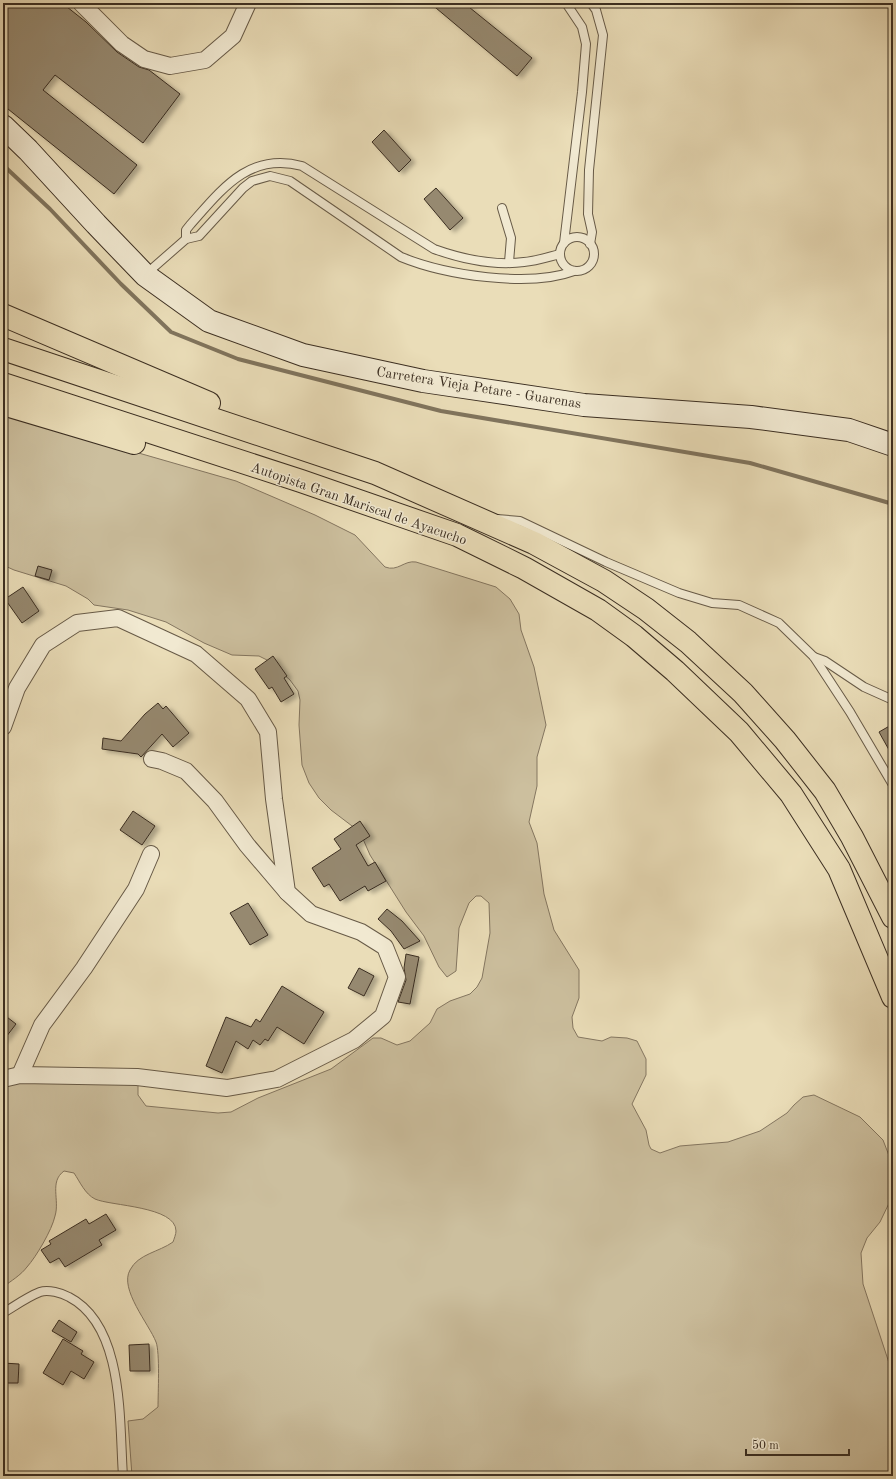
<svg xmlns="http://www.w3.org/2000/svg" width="896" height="1479" font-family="'Old Standard TT',serif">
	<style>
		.green { fill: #ccbf9e; stroke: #847660 }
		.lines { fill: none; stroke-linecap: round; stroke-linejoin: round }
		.stream { stroke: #80745d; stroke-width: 4 }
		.building { fill: #968970; stroke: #3b2e21; filter: url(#shadow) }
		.lane-casing { stroke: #675a47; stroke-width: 10 }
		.street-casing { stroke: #675a47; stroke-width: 18 }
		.secondary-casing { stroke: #3b2e21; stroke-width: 24 }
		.highway-casing { stroke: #3b2e21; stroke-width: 24 }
		.lane { stroke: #f1e9d1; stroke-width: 8 }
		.street { stroke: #f1e9d1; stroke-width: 16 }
		.secondary { stroke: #f1e9d1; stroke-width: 22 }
		.highway { stroke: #eaddb8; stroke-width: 22 }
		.labels { text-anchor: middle; stroke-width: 3; stroke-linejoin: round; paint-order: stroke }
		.street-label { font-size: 14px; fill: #3b2e21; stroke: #f1e9d1 }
	</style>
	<defs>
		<filter id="shadow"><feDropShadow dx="4.5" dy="2.5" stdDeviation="2" flood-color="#0004"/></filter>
	</defs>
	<rect width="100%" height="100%" fill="#eaddb8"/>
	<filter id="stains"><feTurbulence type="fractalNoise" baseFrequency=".005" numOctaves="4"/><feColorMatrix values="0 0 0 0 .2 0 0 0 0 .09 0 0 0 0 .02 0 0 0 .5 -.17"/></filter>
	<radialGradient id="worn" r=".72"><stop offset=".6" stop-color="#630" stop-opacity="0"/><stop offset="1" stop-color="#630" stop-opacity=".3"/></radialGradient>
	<path class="green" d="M3,414L236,481L315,515L355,535L385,567C398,572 404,560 416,562L496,587L510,599L519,614L521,630L534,667L546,725L537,757V786L529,822L537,843L544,894L554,930L579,970V998L572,1017L573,1028L578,1037L602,1041L611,1037L627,1038L637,1041L646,1059V1075L632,1104L646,1130L649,1145L651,1149L660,1153L680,1146L728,1142L760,1131L787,1113L794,1105L803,1097L814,1095L860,1117L883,1140L893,1166L892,1197L880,1222L867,1238L861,1253L863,1284L893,1375V1476H132L128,1421L143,1419L158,1407C158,1394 160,1352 156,1342C149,1324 119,1289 130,1270C138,1254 159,1252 173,1242C174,1239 176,1234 176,1231C176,1206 110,1206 95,1199C85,1194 80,1182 74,1173L64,1171C49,1182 60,1200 55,1216C52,1230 36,1257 27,1267C21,1275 11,1281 3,1287V1076L134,1079L138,1085V1095L146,1106L218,1113L231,1112L258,1098L331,1069L373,1038H381L397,1045L410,1041L430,1023L437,1009L450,1001L470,994L477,987L482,978L490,933L489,903L481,896H476L469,903L459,928L456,971L447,977L439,967L424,936L406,912L370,855L360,832L331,810L319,798L309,783L302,765L299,725L300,700L298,691L290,680L267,660L259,656L232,655L204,643L166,622L128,610L94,605L88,599L66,586L14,570L3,565Z"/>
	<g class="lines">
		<polyline class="stream" points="3,165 50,209 121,284 171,332 238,359 441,411 750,463 893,504"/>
	</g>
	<g class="building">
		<polygon points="3,3 62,3 86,22 117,52 139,67 149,70 180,94 143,143 55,75 43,90 137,165 114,194 3,105"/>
		<polygon points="430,3 464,3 532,58 517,76"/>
		<polygon points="384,130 411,160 399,172 372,142"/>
		<polygon points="436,188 463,218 450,230 424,199"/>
		<polygon points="38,566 52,570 49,580 35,576"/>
		<polygon points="23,587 39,611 22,623 5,599"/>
		<polygon points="273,656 287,676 284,678 294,694 281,702 272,687 269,689 255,669"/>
		<polygon points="158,703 163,709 166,706 189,733 173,747 162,734 141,757 138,754 102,749 103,738 121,741 145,714"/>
		<polygon points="893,724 893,757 879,732"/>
		<polygon points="133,811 155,826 142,845 120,830"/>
		<polygon points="360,821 370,836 356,845 368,866 375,862 386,881 368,891 365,886 340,901 329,884 324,887 312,868 341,849 334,839"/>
		<polygon points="248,903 268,935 250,945 230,913"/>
		<polygon points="387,909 402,921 420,941 404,949 391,931 378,919"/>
		<polygon points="406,954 419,957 410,1004 398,1002 406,980 404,968"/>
		<polygon points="359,968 374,976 364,996 348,988"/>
		<polygon points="282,986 324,1012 304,1044 277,1027 268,1041 265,1039 260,1045 253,1040 248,1049 236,1041 222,1073 206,1066 226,1017 251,1027 256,1019 260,1022"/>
		<polygon points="3,1014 16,1024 3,1041"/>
		<polygon points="106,1214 116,1230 99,1240 102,1245 65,1267 59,1258 50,1263 41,1250 51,1244 49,1241 86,1219 89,1224"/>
		<polygon points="59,1320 77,1332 71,1342 52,1331"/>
		<polygon points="63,1339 83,1351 81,1354 94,1362 84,1379 71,1371 63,1385 43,1373"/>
		<polygon points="149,1344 150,1371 130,1371 129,1345"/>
		<polygon points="3,1363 19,1364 18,1383 3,1383"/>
	</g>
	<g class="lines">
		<defs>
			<g id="lane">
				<polyline points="502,208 511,238 509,262"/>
				<circle cx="577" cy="254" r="17"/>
				<path d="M186,239V230L190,225C222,189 249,152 302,166L434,249C462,259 494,266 524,262C536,261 548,257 560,254"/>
				<polyline points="564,243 582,92 586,44 582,27 566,3"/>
				<polyline points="590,244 592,232 588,214 589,170 603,35 596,10 591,3"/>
				<path d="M146,274L186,239L199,236L243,188L252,181L270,176L290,181L401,257C445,275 529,288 574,271"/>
				<polyline points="497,519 520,521 606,562 679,593 712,603 739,605 779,623 814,657 850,712 893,785"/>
				<polyline points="814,657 825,661 864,687 893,700"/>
				<path d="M3,1313C15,1306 27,1297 40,1292C48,1289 62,1293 69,1297C125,1326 119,1422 123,1476"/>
			</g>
			<g id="street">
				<polyline points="81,3 122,44 144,59 170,66 205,60 233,36 248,3"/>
				<polyline points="3,727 17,688 43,645 77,623 118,618 196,654 248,699 268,732 274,799 287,892 311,914 361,932 385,947 397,977 383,1016 354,1040 277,1079 227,1088 137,1077 20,1075 3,1079"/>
				<polyline points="152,759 162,761 186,771 215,801 247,845 287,892"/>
				<polyline points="20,1075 42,1025 84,968 136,889 151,854"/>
			</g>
			<polyline id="secondary" points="3,126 28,150 96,224 145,275 209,321 303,355 423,381 584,405 751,417 849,430 893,445"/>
			<g id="highway">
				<polyline points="3,315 209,403"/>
				<polyline points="3,349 375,473 534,543 604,581 646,609 688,642 743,693 785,740 825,791 852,837 893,917"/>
				<polyline points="3,384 301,481 457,535 524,568 598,610 634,636 675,671 739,732 791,794 839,869 893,997"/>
				<polyline points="3,404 134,443"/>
			</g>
		</defs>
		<use href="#lane" class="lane-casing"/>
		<use href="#street" class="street-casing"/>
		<use href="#secondary" class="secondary-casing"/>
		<use href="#highway" class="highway-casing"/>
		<use href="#lane" class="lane"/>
		<use href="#street" class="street"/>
		<use href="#secondary" class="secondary"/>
		<use href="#highway" class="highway"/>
	</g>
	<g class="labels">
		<g class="street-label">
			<text transform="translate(479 387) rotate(9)" y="5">Carretera Vieja Petare - Guarenas</text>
			<text transform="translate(359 503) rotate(19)" y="5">Autopista Gran Mariscal de Ayacucho</text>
		</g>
	</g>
	<rect width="896" height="1479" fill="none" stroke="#eaddb8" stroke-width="16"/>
	<rect x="4" y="4" width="888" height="1471" fill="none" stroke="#3b2e21" stroke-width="2"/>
	<rect x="8" y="8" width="880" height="1463" fill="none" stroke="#3b2e21"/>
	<path d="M746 1449v6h103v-6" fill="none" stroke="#3b2e21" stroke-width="2"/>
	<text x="752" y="1449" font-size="12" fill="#3b2e21" stroke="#f1e9d1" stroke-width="3" paint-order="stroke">50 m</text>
	<rect width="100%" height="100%" filter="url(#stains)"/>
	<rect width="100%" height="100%" fill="url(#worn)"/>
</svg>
